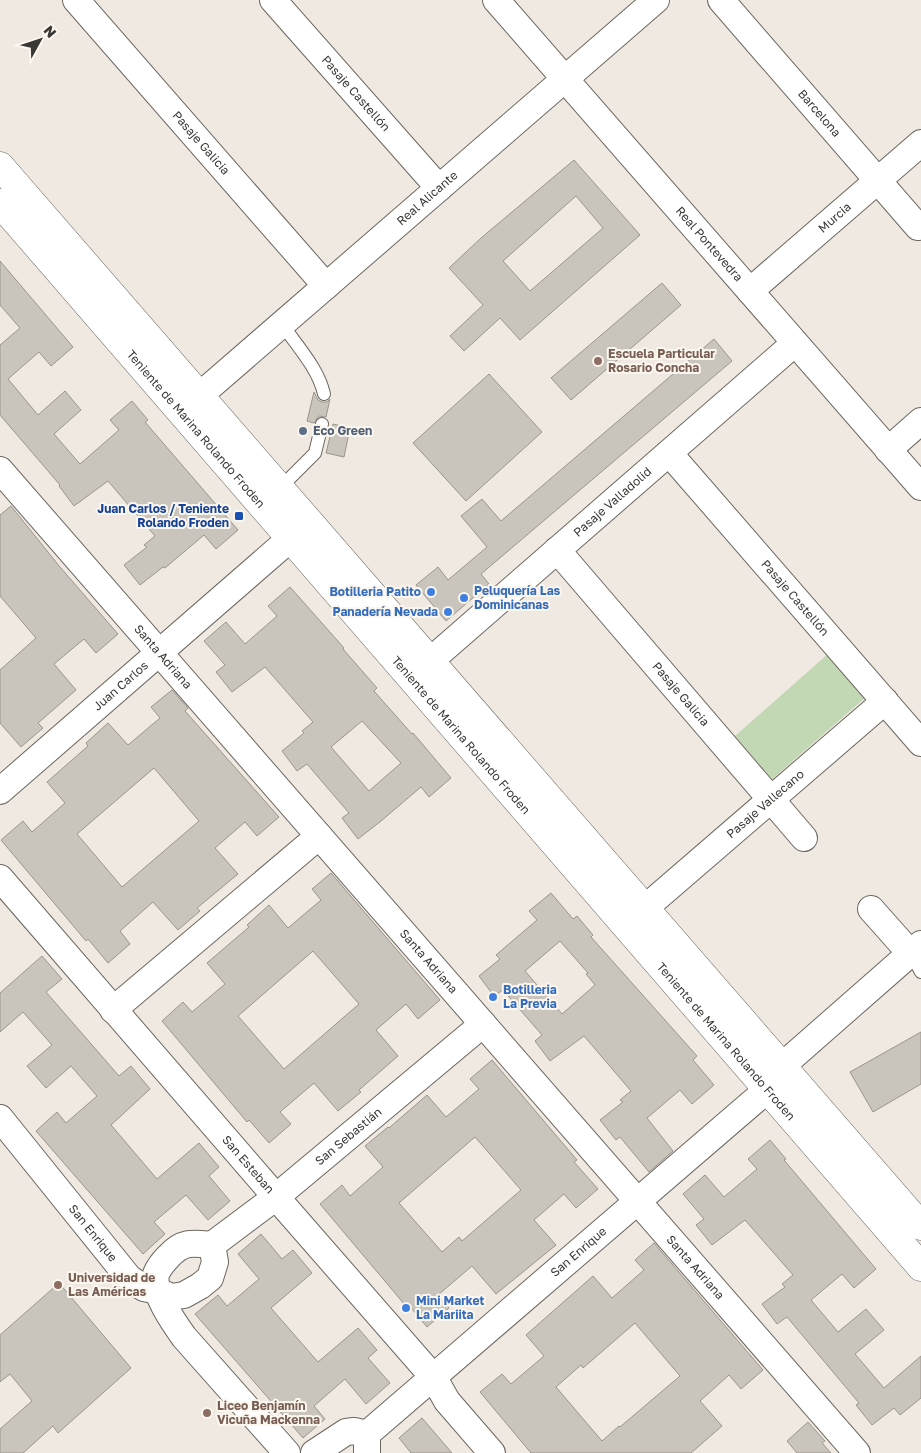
<svg xmlns="http://www.w3.org/2000/svg" width="921" height="1453" font-family="'Golos Text',sans-serif">
	<style>
		.green { fill: #c2d7b4 }
		.building { fill: #c9c4bc; stroke: #9a958d; fill-rule: evenodd }
		.lines { fill: none; stroke-linecap: round; stroke-linejoin: round }
		.lane-casing { stroke: #6c6760; stroke-width: 14 }
		.street-casing { stroke: #6c6760; stroke-width: 28 }
		.secondary-casing { stroke: #6c6760; stroke-width: 29 }
		.lane { stroke: #fff; stroke-width: 12 }
		.street { stroke: #fff; stroke-width: 26 }
		.secondary { stroke: #fff; stroke-width: 28 }
		.education-dot { fill: #8d6e63; stroke: #fcf7ee; stroke-width: 2 }
		.service-dot { fill: #5c6f8a; stroke: #fcf7ee; stroke-width: 2 }
		.transit-dot { fill: #1a4fb4; stroke: #fcf7ee; stroke-width: 2 }
		.shop-dot { fill: #3f7fe0; stroke: #fcf7ee; stroke-width: 2 }
		.labels { text-anchor: middle; stroke-width: 4; stroke-linejoin: round; paint-order: stroke }
		.street-label { font-size: 12px; fill: #3a3834; stroke: #fcf7ee }
		.education-label { font-size: 12px; font-weight: bold; fill: #785e54; stroke: #fcf7ee; text-anchor: start }
		.service-label { font-size: 12px; font-weight: bold; fill: #4e5e75; stroke: #fcf7ee; text-anchor: start }
		.transit-label { font-size: 12px; font-weight: bold; fill: #164399; stroke: #fcf7ee; text-anchor: end }
		.shop-label { font-size: 12px; font-weight: bold; fill: #366cbe; stroke: #fcf7ee; text-anchor: start }
	</style>
	<rect width="100%" height="100%" fill="#efe9e1"/>
	<polygon class="green" points="829,653 867,696 772,779 735,736"/>
	<g class="building">
		<path d="M574,160L640,235L520,340L500,318L464,351L450,336L483,305L449,268L481,238ZM576,196L603,228L530,291L503,261Z"/>
		<polygon points="0,261 73,347 51,366 39,352 8,379 38,415 65,391 81,410 54,434 80,464 119,430 110,420 132,401 148,420 145,422 238,530 216,549 204,535 165,568 163,567 140,585 124,565 147,547 144,545 155,536 108,481 74,506 59,486 60,485 0,415 0,345 20,328 0,305"/>
		<polygon points="662,283 681,305 571,400 551,378"/>
		<polygon points="714,339 732,361 481,574 489,584 446,621 416,585 438,567 448,580 487,547 461,516 482,499 501,521"/>
		<polygon points="489,374 542,432 466,501 413,443"/>
		<polygon points="314,392 318,400 322,402 327,402 330,399 326,417 319,416 314,423 307,421"/>
		<polygon points="333,424 350,428 344,457 326,453"/>
		<polygon points="11,506 60,567 118,634 96,653 84,639 54,664 76,690 38,723 43,728 21,747 0,723 0,670 36,638 0,596 0,515"/>
		<path d="M290,587L344,648L343,649L377,688L374,691L412,734L413,733L451,778L429,797L421,787L381,821L358,839L342,818L349,813L307,764L297,771L282,751L304,733L302,731L313,722L265,667L232,692L216,672L225,665L204,641L226,622L245,644L277,616L268,606ZM362,721L401,763L369,791L331,747Z"/>
		<path d="M172,690L188,708L185,711L279,817L257,836L245,822L215,848L238,874L197,908L200,911L178,930L153,902L120,931L130,944L108,963L88,939L86,941L1,840L23,821L32,832L65,803L47,782L88,746L86,743L108,723L128,745L160,718L151,707ZM154,768L199,821L122,887L77,834Z"/>
		<path d="M331,873L440,1000L418,1019L406,1004L376,1030L398,1056L359,1090L361,1092L338,1111L314,1083L280,1112L291,1124L269,1143L249,1120L247,1122L162,1021L183,1002L192,1012L225,984L207,963L249,927L247,925L269,905L288,928L321,900L312,889ZM313,951L359,1004L284,1069L238,1016Z"/>
		<path d="M551,893L573,919L577,916L593,935L591,937L697,1056L693,1060L714,1085L692,1104L680,1090L647,1118L673,1151L649,1172L620,1137L616,1140L600,1120L623,1102L620,1100L631,1091L584,1036L550,1061L535,1041L542,1035L503,990L494,996L479,976L500,959L496,955L537,920L529,911ZM560,941L588,973L586,974L595,985L562,1014L525,971Z"/>
		<polygon points="42,956 62,979 46,992 119,1076 131,1066 150,1089 111,1125 157,1179 199,1143 219,1167 209,1176 230,1201 208,1220 186,1195 154,1222 165,1234 143,1254 36,1131 57,1112 66,1123 97,1096 71,1066 46,1088 27,1066 52,1045 23,1012 0,1032 0,993"/>
		<polygon points="921,1032 921,1084 873,1112 850,1072"/>
		<path d="M492,1060L577,1160L574,1162L598,1189L576,1208L564,1194L534,1220L556,1245L496,1294L472,1266L438,1295L449,1308L427,1327L407,1303L405,1305L320,1204L342,1185L350,1196L383,1167L365,1146L388,1127L389,1128L427,1095L446,1117L479,1089L470,1079ZM475,1137L521,1190L462,1241L459,1237L442,1252L399,1203Z"/>
		<polygon points="770,1140 786,1159 784,1160 876,1269 854,1288 842,1274 811,1300 838,1332 866,1309 884,1330 855,1354 884,1388 921,1356 921,1398 900,1415 894,1408 872,1425 856,1405 859,1403 787,1317 777,1324 762,1304 785,1287 782,1284 793,1275 745,1220 712,1245 696,1225 704,1219 683,1194 705,1175 724,1197 757,1169 748,1159"/>
		<polygon points="261,1234 282,1259 293,1250 312,1273 271,1308 318,1362 358,1328 377,1350 368,1358 390,1383 366,1404 345,1379 314,1406 325,1419 303,1438 195,1314 218,1295 227,1306 259,1279 238,1254"/>
		<path d="M654,1243L763,1370L741,1389L729,1375L700,1401L722,1426L691,1453H531L480,1392L502,1374L511,1384L544,1356L526,1335L593,1276L612,1298L644,1270L635,1260ZM635,1323L680,1376L620,1427L619,1426L602,1441L556,1387L581,1365L583,1368Z"/>
		<polygon points="59,1283 131,1368 58,1433 53,1426 23,1453 0,1453 0,1429 32,1401 10,1374 0,1382 0,1335"/>
		<polygon points="422,1418 452,1453 411,1453 399,1438"/>
		<polygon points="808,1422 825,1441 822,1443 831,1453 797,1453 787,1441"/>
	</g>
	<g class="lines">
		<defs>
			<g id="lane">
				<path d="M282,324C297,346 318,368 324,394"/>
				<polyline points="280,488 315,453 322,424"/>
				<polyline points="911,954 921,972"/>
			</g>
			<g id="street">
				<path id="s1" d="M76,0L326,286"/>
				<path id="s2" d="M273,0L439,188"/>
				<path id="s3" d="M496,0L921,487"/>
				<path id="s4" d="M721,0L918,227"/>
				<path id="s5" d="M750,291L921,143"/>
				<path id="s6" d="M199,396L656,0"/>
				<polyline points="888,450 921,421"/>
				<path id="s7" d="M669,453L921,743"/>
				<path id="s8" d="M0,470L857,1453"/>
				<path id="s9" d="M557,550L804,838"/>
				<path id="s10" d="M430,661L795,343"/>
				<path id="s11" d="M0,791L307,524"/>
				<path id="s12" d="M0,878L276,1197L434,1378L447,1401L492,1453"/>
				<path id="s13" d="M645,908L885,701"/>
				<polyline points="871,909 911,954"/>
				<polyline points="113,1010 319,836"/>
				<path id="s14" d="M0,1118L129,1278L144,1288L158,1291L171,1297L184,1295L200,1286L210,1278L215,1262L212,1245"/>
				<path id="s15" d="M367,1434L768,1089L782,1066L921,944"/>
				<path id="s16" d="M287,1453L184,1337C174,1323 152,1292 156,1274C159,1267 164,1261 169,1256C183,1241 193,1243 212,1245L276,1197L483,1024"/>
				<polyline points="314,1453 346,1432 354,1431 367,1434 367,1453"/>
			</g>
			<g id="secondary">
				<polyline points="0,166 921,1226"/>
				<path id="s17" d="M0,203L921,1267"/>
			</g>
		</defs>
		<use href="#lane" class="lane-casing"/>
		<use href="#street" class="street-casing"/>
		<use href="#secondary" class="secondary-casing"/>
		<use href="#lane" class="lane"/>
		<use href="#street" class="street"/>
		<use href="#secondary" class="secondary"/>
	</g>
	<g class="education-dot">
		<circle cx="598" cy="361" r="5"/>
		<circle cx="58" cy="1285" r="5"/>
		<circle cx="207" cy="1413" r="5"/>
	</g>
	<circle class="service-dot" cx="303" cy="431" r="5"/>
	<rect class="transit-dot" x="234" y="511" width="10" height="10" rx="2.5"/>
	<g class="shop-dot">
		<circle cx="431" cy="592" r="5"/>
		<circle cx="464" cy="598" r="5"/>
		<circle cx="448" cy="612" r="5"/>
		<circle cx="493" cy="997" r="5"/>
		<circle cx="406" cy="1308" r="5"/>
	</g>
	<g class="labels">
		<g class="street-label">
			<text dy="4" stroke="none"><textPath href="#s2" startOffset="125">Pasaje Castellón</textPath></text>
			<text dy="4" stroke="none"><textPath href="#s4" startOffset="150">Barcelona</textPath></text>
			<text dy="4" stroke="none"><textPath href="#s1" startOffset="190">Pasaje Galicia</textPath></text>
			<text dy="4" stroke="none"><textPath href="#s6" startOffset="302">Real Alicante</textPath></text>
			<text dy="4" stroke="none"><textPath href="#s5" startOffset="112">Murcia</textPath></text>
			<text dy="4" stroke="none"><textPath href="#s3" startOffset="324">Real Pontevedra</textPath></text>
			<text dy="4" stroke="none"><textPath href="#s17" startOffset="299">Teniente de Marina Rolando Froden</textPath></text>
			<text dy="4" stroke="none"><textPath href="#s10" startOffset="242">Pasaje Valladolid</textPath></text>
			<text dy="4" stroke="none"><textPath href="#s7" startOffset="192">Pasaje Castellón</textPath></text>
			<text dy="4" stroke="none"><textPath href="#s8" startOffset="248">Santa Adriana</textPath></text>
			<text dy="4" stroke="none"><textPath href="#s11" startOffset="160">Juan Carlos</textPath></text>
			<text dy="4" stroke="none"><textPath href="#s9" startOffset="190">Pasaje Galicia</textPath></text>
			<text dy="4" stroke="none"><textPath href="#s17" startOffset="704">Teniente de Marina Rolando Froden</textPath></text>
			<text dy="4" stroke="none"><textPath href="#s13" startOffset="159">Pasaje Vallecano</textPath></text>
			<text dy="4" stroke="none"><textPath href="#s8" startOffset="652">Santa Adriana</textPath></text>
			<text dy="4" stroke="none"><textPath href="#s17" startOffset="1109">Teniente de Marina Rolando Froden</textPath></text>
			<text dy="4" stroke="none"><textPath href="#s16" startOffset="469">San Sebastián</textPath></text>
			<text dy="4" stroke="none"><textPath href="#s12" startOffset="379">San Esteban</textPath></text>
			<text dy="4" stroke="none"><textPath href="#s14" startOffset="148">San Enrique</textPath></text>
			<text dy="4" stroke="none"><textPath href="#s15" startOffset="279">San Enrique</textPath></text>
			<text dy="4" stroke="none"><textPath href="#s8" startOffset="1058">Santa Adriana</textPath></text>
		</g>
		<g class="education-label">
			<text x="608" y="358">Escuela Particular<tspan x="608" dy="14">Rosario Concha</tspan></text>
			<text x="68" y="1282">Universidad de<tspan x="68" dy="14">Las Américas</tspan></text>
			<text x="217" y="1410">Liceo Benjamín<tspan x="217" dy="14">Vicuña Mackenna</tspan></text>
		</g>
		<g class="service-label">
			<text x="313" y="435">Eco Green</text>
		</g>
		<g class="transit-label">
			<text x="229" y="513">Juan Carlos / Teniente<tspan x="229" dy="14">Rolando Froden</tspan></text>
		</g>
		<g class="shop-label">
			<text x="474" y="595">Peluquería Las<tspan x="474" dy="14">Dominicanas</tspan></text>
			<text x="421" y="596" text-anchor="end">Botilleria Patito</text>
			<text x="438" y="616" text-anchor="end">Panadería Nevada</text>
			<text x="503" y="994">Botilleria<tspan x="503" dy="14">La Previa</tspan></text>
			<text x="416" y="1305">Mini Market<tspan x="416" dy="14">La Mariita</tspan></text>
		</g>
	</g>
	<g transform="translate(40 40) rotate(50)" stroke="#fcf7ee" stroke-width="4" paint-order="stroke">
	<path d="M0-4L9 19L0 12L-9 19Z" fill="#3a3834"/>
	<text y="-8" font-size="14" font-weight="bold" text-anchor="middle" fill="#3a3834">N</text>
	</g>
</svg>
